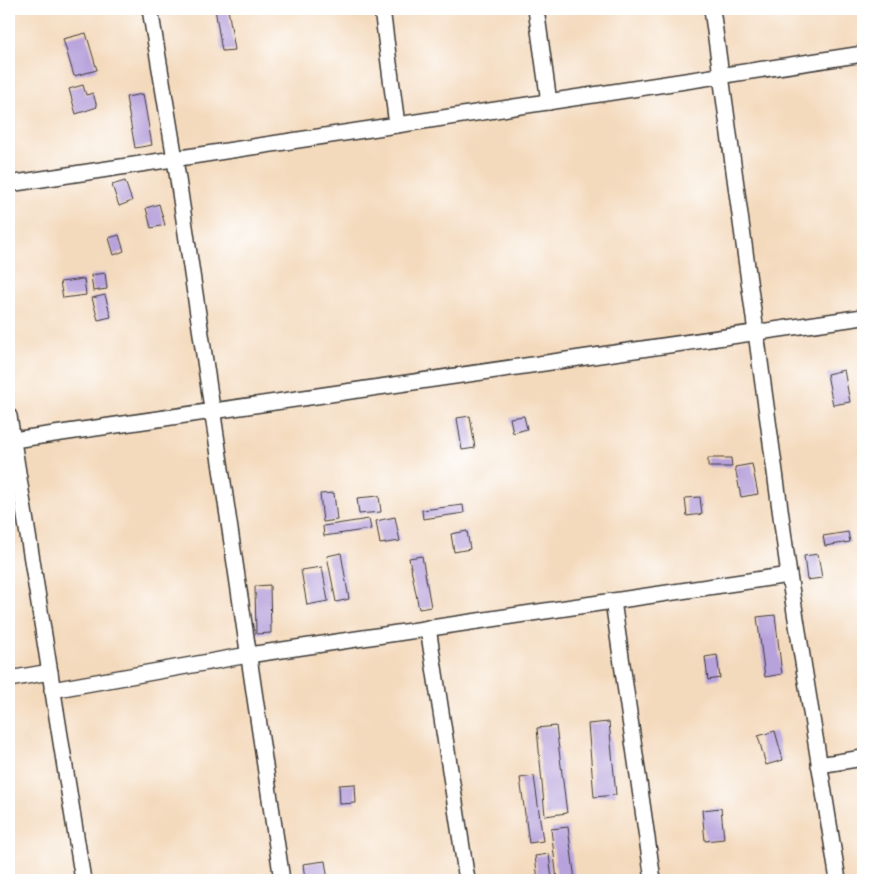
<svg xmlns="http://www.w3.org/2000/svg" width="872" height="889" font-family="Dekko,sans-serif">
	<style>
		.building { fill: #b7a2db }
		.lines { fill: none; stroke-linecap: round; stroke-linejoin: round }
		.street-casing { stroke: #3c3834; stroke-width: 18 }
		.street { stroke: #fff; stroke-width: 15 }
	</style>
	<rect width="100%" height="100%" fill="#fff"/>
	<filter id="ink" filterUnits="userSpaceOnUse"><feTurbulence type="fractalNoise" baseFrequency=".02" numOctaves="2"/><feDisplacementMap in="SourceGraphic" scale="10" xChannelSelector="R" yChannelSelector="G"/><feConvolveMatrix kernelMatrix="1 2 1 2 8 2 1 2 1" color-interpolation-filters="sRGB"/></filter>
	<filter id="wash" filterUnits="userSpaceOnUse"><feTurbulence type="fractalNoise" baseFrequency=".0096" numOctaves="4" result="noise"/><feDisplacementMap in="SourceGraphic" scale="20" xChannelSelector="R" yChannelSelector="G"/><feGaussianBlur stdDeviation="1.12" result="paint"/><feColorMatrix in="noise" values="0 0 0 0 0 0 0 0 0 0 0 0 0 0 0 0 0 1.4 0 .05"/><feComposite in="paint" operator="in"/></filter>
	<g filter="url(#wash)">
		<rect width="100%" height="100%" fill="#f4dabd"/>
		<g id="blocks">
			<g class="building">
				<polygon points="215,9 228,9 235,50 222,51"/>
				<polygon points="86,33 97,70 74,76 63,39"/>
				<polygon points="83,85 86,95 93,93 97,107 76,114 69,89"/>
				<polygon points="143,94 152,145 135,148 126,97"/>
				<polygon points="125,181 132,201 119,206 112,185"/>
				<polygon points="159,204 165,225 151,228 146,208"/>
				<polygon points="119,235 124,251 114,255 109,238"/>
				<polygon points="105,273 107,289 93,291 91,275"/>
				<polygon points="84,279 86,295 63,298 60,282"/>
				<polygon points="105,295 111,317 98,320 92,298"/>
				<polygon points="844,370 850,402 833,405 827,374"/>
				<polygon points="470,416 475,448 462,450 457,418"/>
				<polygon points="524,416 527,429 513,433 510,418"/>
				<polygon points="708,458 731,458 732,467 708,467"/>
				<polygon points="752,464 758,494 741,497 735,467"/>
				<polygon points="334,493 337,520 323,522 320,494"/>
				<polygon points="379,496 381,512 359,514 357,498"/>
				<polygon points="700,497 702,514 687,516 685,498"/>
				<polygon points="463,505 464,513 423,519 422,510"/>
				<polygon points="395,517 400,541 380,544 376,521"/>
				<polygon points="369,519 371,529 324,536 323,526"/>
				<polygon points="467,531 470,549 454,552 451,534"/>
				<polygon points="848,532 850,542 825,546 823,536"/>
				<polygon points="341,553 349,599 336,602 327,556"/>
				<polygon points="818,554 822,578 807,580 804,556"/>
				<polygon points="422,556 431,607 419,609 409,558"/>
				<polygon points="322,567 328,601 307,605 301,570"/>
				<polygon points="270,585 271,633 256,634 255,586"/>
				<polygon points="775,615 782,674 765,677 757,617"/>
				<polygon points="717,655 720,678 708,680 705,657"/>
				<polygon points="609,722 616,795 594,797 588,724"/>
				<polygon points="556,726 567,813 545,816 537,728"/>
				<polygon points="775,731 783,760 766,765 758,736"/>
				<polygon points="534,776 543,841 529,843 520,778"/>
				<polygon points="355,784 356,803 340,804 339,785"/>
				<polygon points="721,808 724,839 705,841 702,810"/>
				<polygon points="568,827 575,880 557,880 551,829"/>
				<polygon points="549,854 552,880 538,880 535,856"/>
				<polygon points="325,861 328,880 305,880 303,864"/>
			</g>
		</g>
	</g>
	<g filter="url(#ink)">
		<use href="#blocks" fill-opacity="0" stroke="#3c3834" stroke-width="1"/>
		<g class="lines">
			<defs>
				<g id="street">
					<polyline points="150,9 175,159 282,880"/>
					<polyline points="382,9 397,125"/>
					<polyline points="536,9 549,102"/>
					<polyline points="712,9 789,575 838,880"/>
					<polyline points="9,184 863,54"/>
					<polyline points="9,416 83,880"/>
					<polyline points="13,440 863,317"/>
					<polyline points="613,601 653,880"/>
					<polyline points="428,628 467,880"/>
					<polyline points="9,679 50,672"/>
					<polyline points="52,690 248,655 789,575"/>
					<polyline points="819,765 863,758"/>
				</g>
			</defs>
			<use href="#street" class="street-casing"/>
			<use href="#street" class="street"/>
		</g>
	</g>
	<rect width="872" height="889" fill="none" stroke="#fff" stroke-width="30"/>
</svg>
